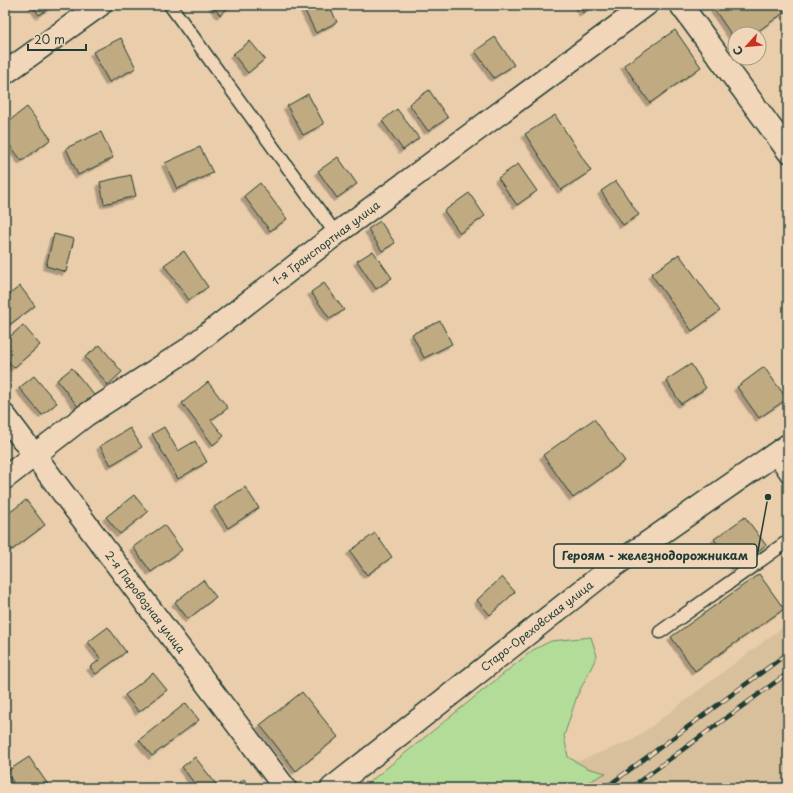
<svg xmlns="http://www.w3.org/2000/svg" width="793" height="793" font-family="'Playpen Sans',sans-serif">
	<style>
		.built { fill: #d9c09d }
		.green { fill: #b3dc99; stroke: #698c66 }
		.building { fill: #bfaa81; stroke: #1f3d34; filter: url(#shadow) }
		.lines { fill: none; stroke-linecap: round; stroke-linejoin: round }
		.lane-casing { stroke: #1f3d34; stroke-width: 15 }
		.street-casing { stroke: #1f3d34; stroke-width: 25 }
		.lane { stroke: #f2d6b9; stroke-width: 12 }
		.street { stroke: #f2d6b9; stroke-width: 22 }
		.rail-casing { stroke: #1f3d34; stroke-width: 4.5 }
		.rail { stroke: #f2d6b9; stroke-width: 3; stroke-dasharray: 9; stroke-linecap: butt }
		.labels { text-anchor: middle; stroke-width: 3; stroke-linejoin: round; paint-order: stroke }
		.street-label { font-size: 11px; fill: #1f3d34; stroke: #f2d6b9 }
		.leader { fill: none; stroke: #1f3d34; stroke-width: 1.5 }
		.callout-dot { fill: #1f3d34; stroke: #f2d6b9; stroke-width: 1.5 }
		.callout { fill: #f2d6b9; stroke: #1f3d34; stroke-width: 1.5 }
		.callout-label { font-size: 12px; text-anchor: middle; font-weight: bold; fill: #1f3d34 }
	</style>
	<defs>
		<filter id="shadow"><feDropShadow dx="-3.5" dy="3.5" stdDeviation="0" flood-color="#0004"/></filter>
	</defs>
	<rect width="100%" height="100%" fill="#eaceac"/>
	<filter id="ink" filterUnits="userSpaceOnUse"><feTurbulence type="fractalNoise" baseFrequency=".025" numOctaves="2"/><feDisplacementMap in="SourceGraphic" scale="8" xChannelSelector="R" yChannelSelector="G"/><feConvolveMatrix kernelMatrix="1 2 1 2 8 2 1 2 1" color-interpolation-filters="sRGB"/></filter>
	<g filter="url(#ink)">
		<polygon class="built" points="788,623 788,788 508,788 633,740"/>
		<polygon class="green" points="591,637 597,656 577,696 564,736 568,757 587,768 606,773 577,788 362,788 533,650 551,641"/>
		<g class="building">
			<polygon points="32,5 54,5 39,15"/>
			<polygon points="212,5 232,5 220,15"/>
			<polygon points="302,5 316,5 317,8 323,5 329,5 337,22 316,33"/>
			<polygon points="578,5 594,5 583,13"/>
			<polygon points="720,5 780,5 785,12 754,34 735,34 735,40 714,9"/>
			<polygon points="675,30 701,67 650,103 624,65"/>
			<polygon points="495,37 514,65 494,78 475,51"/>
			<polygon points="121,38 136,68 109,82 93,52"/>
			<polygon points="250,41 265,59 248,73 233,54"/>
			<polygon points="429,90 448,118 428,131 409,104"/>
			<polygon points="308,94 324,124 303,135 287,106"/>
			<polygon points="27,107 51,139 22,161 5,139 5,124"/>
			<polygon points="397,109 419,138 403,150 382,121"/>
			<polygon points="555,115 591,171 561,190 525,134"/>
			<polygon points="101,132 113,158 78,175 66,148"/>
			<polygon points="200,147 213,173 177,189 165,163"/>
			<polygon points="338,157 357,184 337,198 318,171"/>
			<polygon points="518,164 537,191 517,205 498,178"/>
			<polygon points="131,175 136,196 104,204 100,182"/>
			<polygon points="616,181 639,215 623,225 601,191"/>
			<polygon points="260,183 287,219 270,231 244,196"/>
			<polygon points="469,193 485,216 460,233 444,211"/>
			<polygon points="380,221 395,243 382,251 368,229"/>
			<polygon points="54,234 74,239 66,272 46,266"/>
			<polygon points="184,251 208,287 189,300 164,265"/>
			<polygon points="373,251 392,278 376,289 357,261"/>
			<polygon points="679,254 720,311 692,331 651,274"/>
			<polygon points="324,283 344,310 330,319 311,292"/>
			<polygon points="20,286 35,306 5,328 5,298"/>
			<polygon points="440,321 452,344 424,358 412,334"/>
			<polygon points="23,325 40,345 14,368 5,357 5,341"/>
			<polygon points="100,345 122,372 108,385 85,357"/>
			<polygon points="691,364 706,388 681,404 666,380"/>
			<polygon points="764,367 787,399 759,418 737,387"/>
			<polygon points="72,368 94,395 79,408 57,380"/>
			<polygon points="34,376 57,403 42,415 19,388"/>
			<polygon points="208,382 228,408 211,420 224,436 213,445 182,403"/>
			<polygon points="594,419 625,461 573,498 543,455"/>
			<polygon points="164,427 178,451 195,441 207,462 178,479 152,434"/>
			<polygon points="130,428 142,447 111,465 100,446"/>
			<polygon points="245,487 259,508 228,528 214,507"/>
			<polygon points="134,495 148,512 120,534 106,517"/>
			<polygon points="26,500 45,525 12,550 5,540 5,516"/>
			<polygon points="745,517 766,545 735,568 714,539"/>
			<polygon points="164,525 182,550 151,572 133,547"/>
			<polygon points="375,533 392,557 367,575 350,551"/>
			<polygon points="759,574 784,609 695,671 671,637"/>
			<polygon points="502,577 515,592 490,615 477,600"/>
			<polygon points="203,580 216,597 188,619 175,602"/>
			<polygon points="108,627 126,652 96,674 90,667 101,659 88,642"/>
			<polygon points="153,673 167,690 139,712 125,695"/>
			<polygon points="302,692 338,737 296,771 260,725"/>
			<polygon points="186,703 199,720 152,756 139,740"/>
			<polygon points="29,757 49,786 45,788 17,788 6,772"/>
			<polygon points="195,757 219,788 198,788 182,767"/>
			<polygon points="244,779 250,788 233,788"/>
		</g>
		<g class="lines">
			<defs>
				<g id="lane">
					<polyline points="170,5 336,234"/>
					<polyline points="773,455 788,477"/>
					<polyline points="660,632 788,541"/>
				</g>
				<g id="street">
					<polyline points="681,5 788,151"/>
					<polyline points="5,73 100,5"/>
					<polyline points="5,416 285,788"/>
					<polyline points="5,478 86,415 187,350 336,234 646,5"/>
					<polyline points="332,788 611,568 788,445"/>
				</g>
			</defs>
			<use href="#lane" class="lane-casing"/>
			<use href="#street" class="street-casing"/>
			<use href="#lane" class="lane"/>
			<use href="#street" class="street"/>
			<defs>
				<g id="rail">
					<polyline points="605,788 788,653"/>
					<polyline points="630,788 788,673"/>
				</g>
			</defs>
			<use href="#rail" class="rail-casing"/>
			<use href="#rail" class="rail"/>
		</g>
	</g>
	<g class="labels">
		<g class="street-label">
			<text transform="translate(326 243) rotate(-37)" y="4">1-я Транспортная улица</text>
			<text transform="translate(145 602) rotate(53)" y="4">2-я Паровозная улица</text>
			<text transform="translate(537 626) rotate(-38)" y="4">Старо-Ореховская улица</text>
		</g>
	</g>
	<path class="leader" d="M768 497L757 556"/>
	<circle class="callout-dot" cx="768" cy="497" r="4"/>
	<rect class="callout" x="554" y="544" width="203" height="24" rx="4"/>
	<g class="callout-label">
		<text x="655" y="560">Героям - железнодорожникам</text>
	</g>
	<rect width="793" height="793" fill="none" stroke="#f2d6b9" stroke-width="20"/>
	<rect x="10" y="10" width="773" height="773" fill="none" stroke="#1f3d34" stroke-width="1.5" filter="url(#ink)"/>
	<g transform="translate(747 46) rotate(243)"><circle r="19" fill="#f2d6b9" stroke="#9e9984"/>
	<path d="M0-3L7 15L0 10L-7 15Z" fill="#c8321e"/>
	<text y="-6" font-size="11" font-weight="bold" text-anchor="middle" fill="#1f3d34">С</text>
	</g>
	<path d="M28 44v6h58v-6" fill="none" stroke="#1f3d34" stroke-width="2"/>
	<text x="34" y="44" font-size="12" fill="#1f3d34" stroke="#f2d6b9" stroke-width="3" paint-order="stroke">20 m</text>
</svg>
